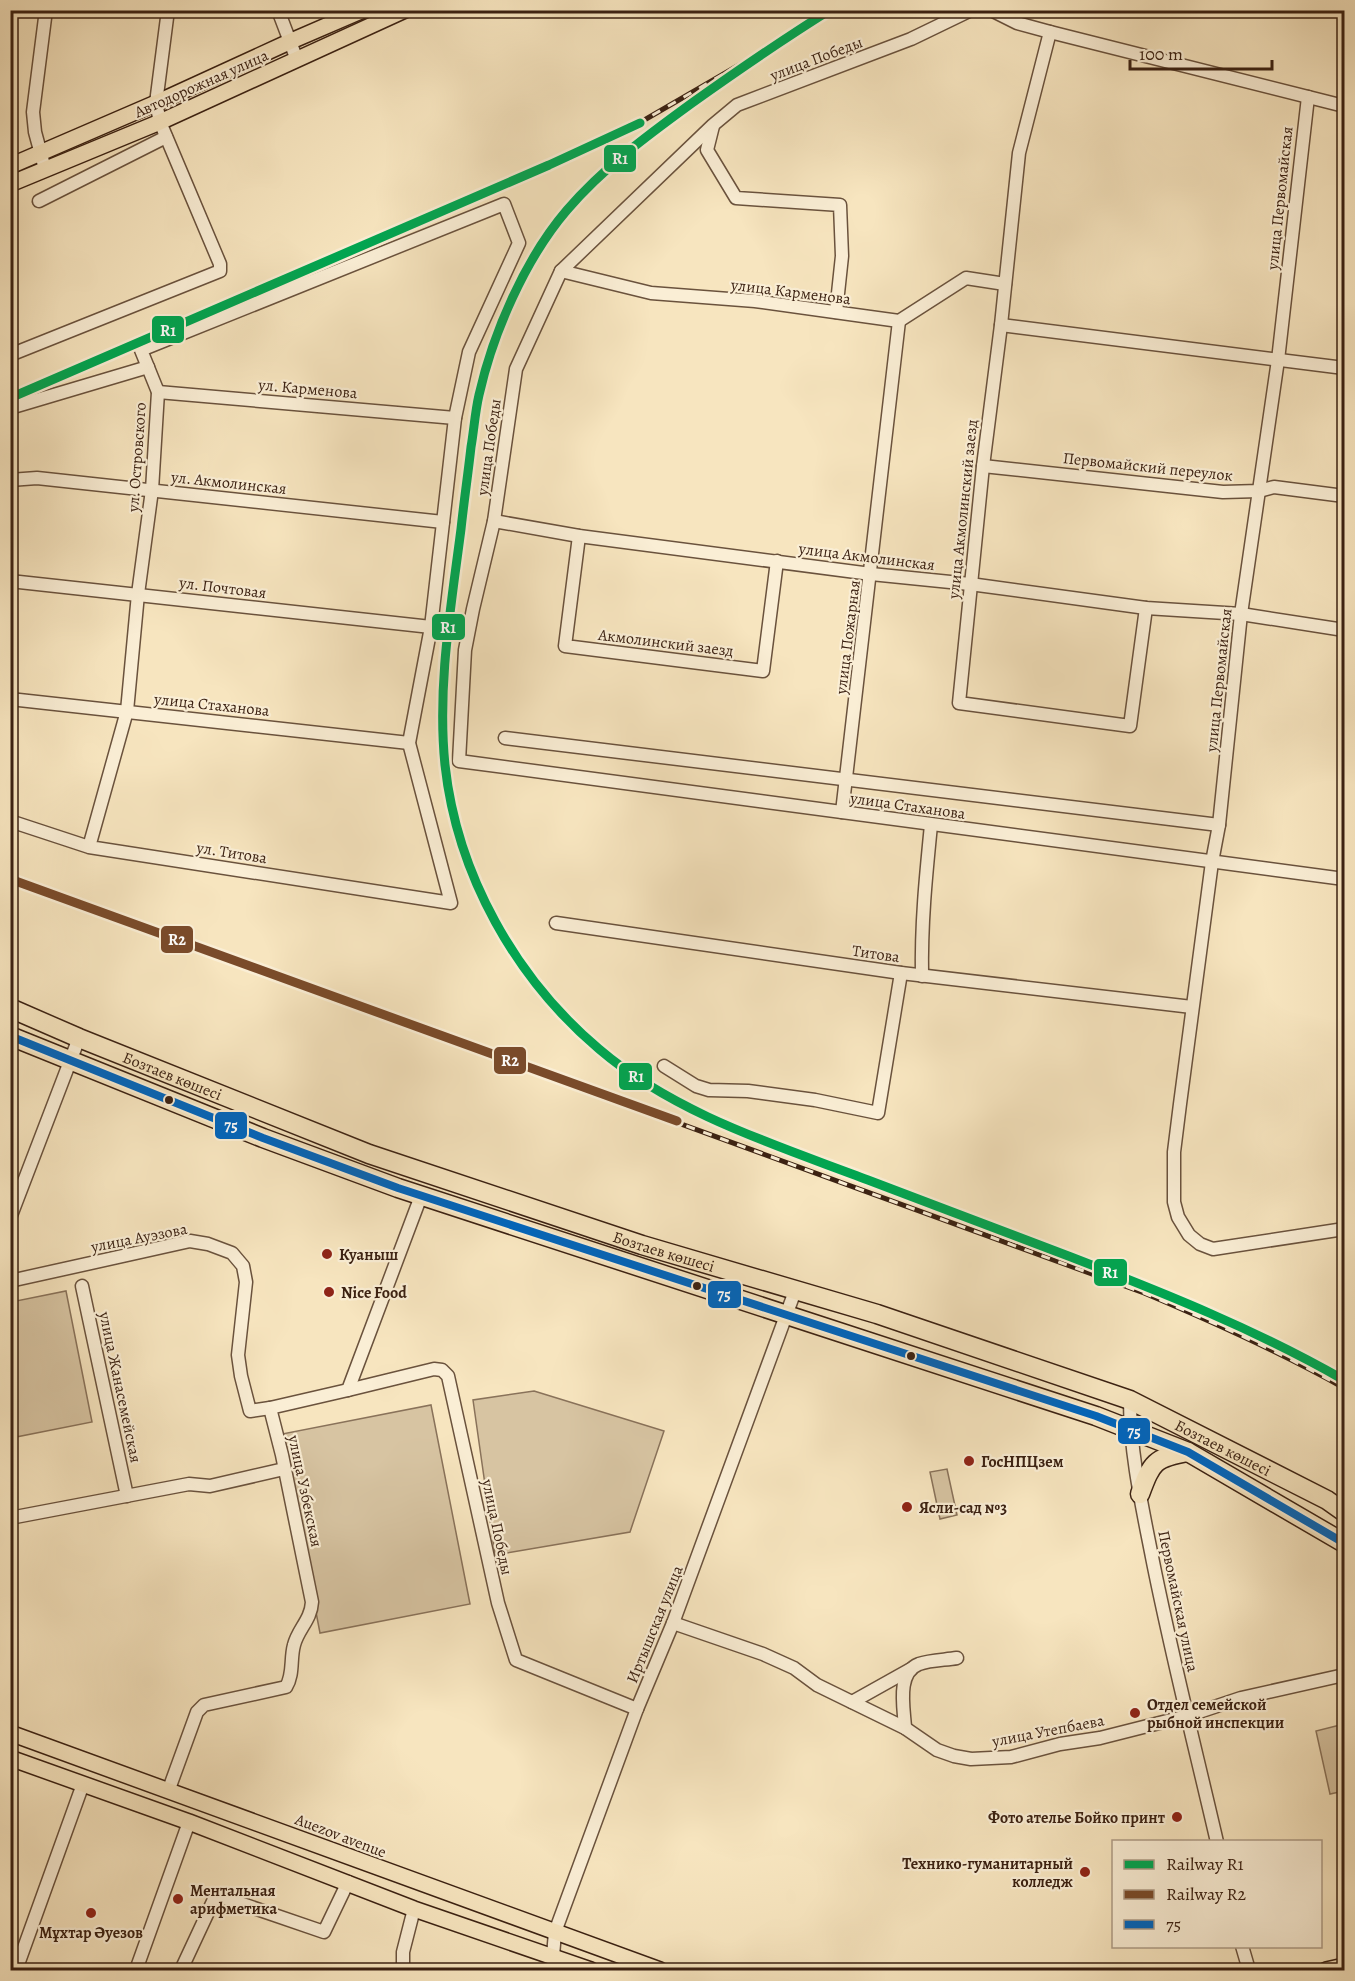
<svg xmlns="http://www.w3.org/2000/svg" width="1355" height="1981" font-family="Alegreya,serif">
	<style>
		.green { fill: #d7c4a2; stroke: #89725a; stroke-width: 1.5 }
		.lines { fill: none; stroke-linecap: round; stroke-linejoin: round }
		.minor-casing { stroke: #6a523d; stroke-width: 15 }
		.major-casing { stroke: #3b2112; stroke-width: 18 }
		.highway-casing { stroke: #3b2112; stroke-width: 21 }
		.minor { stroke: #faeed5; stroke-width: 12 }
		.major { stroke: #f7e5bf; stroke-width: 15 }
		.highway { stroke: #f7e5bf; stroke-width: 18 }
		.rail-casing { stroke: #3b2112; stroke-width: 5 }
		.rail { stroke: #faeed5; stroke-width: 3; stroke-dasharray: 9; stroke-linecap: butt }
		.bus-1-casing { stroke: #faeed5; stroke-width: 12 }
		.bus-1 { stroke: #0065bd; stroke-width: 8 }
		.rail-1-casing { stroke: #faeed5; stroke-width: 14 }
		.rail-2-casing { stroke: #faeed5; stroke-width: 14 }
		.rail-1 { stroke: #00a651; stroke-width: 9 }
		.rail-2 { stroke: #7a4b2a; stroke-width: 9 }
		.bus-dot { fill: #3b2112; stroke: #faeed5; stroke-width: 2 }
		.poi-dot { fill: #8f2418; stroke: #faeed5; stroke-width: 2 }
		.labels { text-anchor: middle; stroke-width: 4.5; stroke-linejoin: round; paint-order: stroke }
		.street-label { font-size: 16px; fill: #3b2112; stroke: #faeed5 }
		.poi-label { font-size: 16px; font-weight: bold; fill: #3b2112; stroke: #faeed5; text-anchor: start }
		.line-badge { stroke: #faeed5; stroke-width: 2 }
		.badge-label { font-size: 16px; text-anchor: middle; font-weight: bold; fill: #fff }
	</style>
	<rect width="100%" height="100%" fill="#f7e5bf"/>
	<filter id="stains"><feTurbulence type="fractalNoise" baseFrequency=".00333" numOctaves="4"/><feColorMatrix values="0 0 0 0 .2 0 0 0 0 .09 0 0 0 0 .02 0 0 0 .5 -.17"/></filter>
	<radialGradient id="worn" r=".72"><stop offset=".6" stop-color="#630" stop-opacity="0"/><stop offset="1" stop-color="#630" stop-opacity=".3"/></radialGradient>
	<g class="green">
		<polygon points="66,1291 92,1422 11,1438 11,1302"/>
		<polygon points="534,1391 664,1431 630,1532 495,1555 473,1400"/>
		<polygon points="431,1405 470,1604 320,1633 282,1434"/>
		<polygon points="947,1469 957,1515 940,1519 930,1472"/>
		<polygon points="1344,1724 1344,1791 1330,1794 1316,1731"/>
	</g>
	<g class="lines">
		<defs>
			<g id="minor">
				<polyline points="278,10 297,60"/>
				<polyline points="971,10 911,39 737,105 713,125 561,271 516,369 494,521 473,609 465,650 459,761 1344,879"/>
				<polyline points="991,10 1017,23 1050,32 1344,106"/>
				<polyline points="1050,32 1019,153 1001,325 983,466 959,703 1130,726 1146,608"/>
				<polyline points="1308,97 1278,360 1241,614 1219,825 1212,862 1180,1104 1174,1152 1174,1202 1178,1217 1189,1235 1200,1244 1213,1249 1344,1229"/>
				<polyline points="713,126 707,150 736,198 840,205 842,256 836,312"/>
				<polyline points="45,169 35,132 33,112 46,10"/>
				<polyline points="39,201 166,137"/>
				<polyline points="561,271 651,293 755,301 899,321 966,278 1005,284"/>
				<polyline points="1001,325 1344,368"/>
				<polyline points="10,355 220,271 220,264 160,122 156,103 168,10"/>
				<polyline points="158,392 455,418"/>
				<polyline points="10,408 148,367"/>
				<polyline points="983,466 1223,492 1259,491 1274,487 1344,496"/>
				<polyline points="10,480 37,478 443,522"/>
				<polyline points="494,521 579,536 871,574 970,584 1146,608 1241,614 1344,630"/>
				<polyline points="579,536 565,646 763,671 777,561"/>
				<polyline points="10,581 431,627"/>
				<polyline points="10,699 409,743"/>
				<polyline points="505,738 1219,825"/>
				<polyline points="842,812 899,321"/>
				<polyline points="10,821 89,847 451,903 409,743 431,627 455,418 469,352 519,243 504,204 141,350 158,392 152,490 138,594 127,711 89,847"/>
				<polyline points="556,923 901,973 1192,1007"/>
				<path d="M922,976C921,924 926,875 931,825"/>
				<polyline points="664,1066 696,1086 709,1090 748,1091 815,1100 878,1113 901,973"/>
				<polyline points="10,1218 79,1038"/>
				<polyline points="10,1281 190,1241 208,1244 232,1253 243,1266 246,1282 238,1355 241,1376 250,1411 270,1408"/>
				<polyline points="82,1286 127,1496"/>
				<polyline points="348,1390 434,1369 442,1370 448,1376 498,1603 516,1660 637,1709"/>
				<path d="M1130,1400C1130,1453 1142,1506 1152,1557C1171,1653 1195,1747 1217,1842"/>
				<polyline points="10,1518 189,1484 210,1486 284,1469"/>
				<polyline points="673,1623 763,1654 794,1668 817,1685 905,1728 937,1750 954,1756 971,1759 1011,1757 1060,1744 1100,1738 1187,1716 1241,1698 1344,1675"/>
				<polyline points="10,1625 10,1629"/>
				<polyline points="852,1702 911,1669"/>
				<path d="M905,1728C904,1708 896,1673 919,1664C930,1660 945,1660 957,1658"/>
				<path d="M169,1789L197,1712L204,1705L286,1687C294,1674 290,1659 294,1645C298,1629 311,1620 312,1602L282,1455L270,1408L348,1390L421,1196"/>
				<polyline points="1242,1946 1249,1970"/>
				<polyline points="16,1970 83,1784"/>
				<polyline points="136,1970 189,1822"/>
				<polyline points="181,1970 216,1895 324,1932 348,1882"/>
				<polyline points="403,1970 403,1952 414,1909"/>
				<polyline points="556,1970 553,1956 555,1932 637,1709 673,1623 795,1291"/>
			</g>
			<g id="major">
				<polyline points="10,166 156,103 289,42 363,10"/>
				<polyline points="10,184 160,122 405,10"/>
				<polyline points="10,1733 660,1970"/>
				<polyline points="10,1758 189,1822 414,1909 591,1970"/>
				<polyline points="1326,1970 1344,1966"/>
			</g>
			<g id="highway">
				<path id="s1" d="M10,1008L79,1038L369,1154L642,1245L877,1314L1130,1400L1327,1500L1344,1512"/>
				<polyline points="10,1036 263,1138 398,1188 1096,1416 1188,1452 1344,1543"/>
				<path d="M1140,1494C1152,1462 1154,1458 1188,1452"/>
			</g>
		</defs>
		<use href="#minor" class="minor-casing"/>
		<use href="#major" class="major-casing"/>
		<use href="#highway" class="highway-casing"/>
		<use href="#minor" class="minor"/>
		<use href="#major" class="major"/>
		<use href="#highway" class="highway"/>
		<defs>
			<g id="rail">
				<polyline points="817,18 836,10"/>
				<polyline points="10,398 549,165 634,126 770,47"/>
				<path d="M10,879L1144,1293C1213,1322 1280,1352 1344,1388"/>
			</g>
		</defs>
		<use href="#rail" class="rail-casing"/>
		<use href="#rail" class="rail"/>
		<defs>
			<polyline id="bus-1" points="10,1036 263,1138 398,1188 1096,1416 1188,1452 1344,1543"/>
		</defs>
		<use href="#bus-1" class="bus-1-casing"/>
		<use href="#bus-1" class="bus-1"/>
		<defs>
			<g id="rail-1">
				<path d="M830,10C782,40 737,71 692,103C648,135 603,168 567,210C525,259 493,333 479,395C475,412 474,430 471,447C468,474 464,501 461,529C451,607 437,686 445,765C457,875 516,979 599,1049C675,1114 776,1145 868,1180C936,1206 1003,1231 1071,1257C1164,1293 1257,1330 1344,1380"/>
				<polyline points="10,398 549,165 640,123"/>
			</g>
			<polyline id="rail-2" points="10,879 677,1121"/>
		</defs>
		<use href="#rail-1" class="rail-1-casing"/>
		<use href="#rail-2" class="rail-2-casing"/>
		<use href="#rail-1" class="rail-1"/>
		<use href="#rail-2" class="rail-2"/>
	</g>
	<g class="bus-dot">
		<circle cx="169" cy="1100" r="5"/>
		<circle cx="697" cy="1286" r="5"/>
		<circle cx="911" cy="1356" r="5"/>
	</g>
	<g class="poi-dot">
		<circle cx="327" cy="1254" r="6"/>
		<circle cx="329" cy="1292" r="6"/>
		<circle cx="969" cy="1461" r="6"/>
		<circle cx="907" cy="1507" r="6"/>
		<circle cx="1135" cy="1713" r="6"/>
		<circle cx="1177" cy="1817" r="6"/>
		<circle cx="1085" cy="1872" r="6"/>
		<circle cx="178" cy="1899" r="6"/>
		<circle cx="91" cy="1913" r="6"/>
	</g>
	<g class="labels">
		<g class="street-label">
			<text transform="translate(816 58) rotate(-21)" y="6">улица Победы</text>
			<text transform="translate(201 83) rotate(-24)" y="6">Автодорожная улица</text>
			<text transform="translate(1279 198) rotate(-84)" y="6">улица Первомайская</text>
			<text transform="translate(791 291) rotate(7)" y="6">улица Карменова</text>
			<text transform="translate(308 388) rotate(5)" y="6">ул. Карменова</text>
			<text transform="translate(488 447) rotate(-82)" y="6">улица Победы</text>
			<text transform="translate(136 457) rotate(-86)" y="6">ул. Островского</text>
			<text transform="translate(1148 466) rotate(6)" y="6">Первомайский переулок</text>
			<text transform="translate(229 482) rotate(6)" y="6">ул. Акмолинская</text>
			<text transform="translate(962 509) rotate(-84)" y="6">улица Акмолинский заезд</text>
			<text transform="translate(867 556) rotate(7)" y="6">улица Акмолинская</text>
			<text transform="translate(223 587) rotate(7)" y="6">ул. Почтовая</text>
			<text transform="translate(847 637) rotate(-83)" y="6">улица Пожарная</text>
			<text transform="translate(666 642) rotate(7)" y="6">Акмолинский заезд</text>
			<text transform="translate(1218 680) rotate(-84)" y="6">улица Первомайская</text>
			<text transform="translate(212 704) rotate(6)" y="6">улица Стаханова</text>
			<text transform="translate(908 805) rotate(8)" y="6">улица Стаханова</text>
			<text transform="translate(232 852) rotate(9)" y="6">ул. Титова</text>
			<text transform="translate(876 953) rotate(8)" y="6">Титова</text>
			<text dy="6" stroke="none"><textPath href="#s1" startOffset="176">Бозтаев көшесі</textPath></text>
			<text transform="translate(139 1237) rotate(-11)" y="6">улица Ауэзова</text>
			<text dy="6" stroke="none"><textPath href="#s1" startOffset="698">Бозтаев көшесі</textPath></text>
			<text transform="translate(121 1387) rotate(78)" y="6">улица Жанасемейская</text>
			<text dy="6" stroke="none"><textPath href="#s1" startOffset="1292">Бозтаев көшесі</textPath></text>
			<text transform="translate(306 1491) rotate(78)" y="6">улица Узбекская</text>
			<text transform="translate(498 1527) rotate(78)" y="6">улица Победы</text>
			<text transform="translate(1179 1601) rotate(78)" y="6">Первомайская улица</text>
			<text transform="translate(654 1624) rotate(-68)" y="6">Иртышская улица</text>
			<text transform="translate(1048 1730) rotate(-11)" y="6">улица Утепбаева</text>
			<text transform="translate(341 1835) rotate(21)" y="6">Auezov avenue</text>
		</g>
		<g class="poi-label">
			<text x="339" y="1260">Куаныш</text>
			<text x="341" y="1298">Nice Food</text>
			<text x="981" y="1467">ГосНПЦзем</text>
			<text x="919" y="1513">Ясли-сад №3</text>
			<text x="1147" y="1710">Отдел семейской<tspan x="1147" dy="18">рыбной инспекции</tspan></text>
			<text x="1165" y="1823" text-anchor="end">Фото ателье Бойко принт</text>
			<text x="1073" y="1869" text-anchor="end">Технико-гуманитарный<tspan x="1073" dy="18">колледж</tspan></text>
			<text x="190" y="1896">Ментальная<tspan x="190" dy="18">арифметика</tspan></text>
			<text x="91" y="1938" text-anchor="middle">Мұхтар Әуезов</text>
		</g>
	</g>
	<g class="line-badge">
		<rect x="603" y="144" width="34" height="29" rx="6" fill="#00a651"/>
		<rect x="151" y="315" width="34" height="29" rx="6" fill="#00a651"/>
		<rect x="431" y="613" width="35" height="28" rx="6" fill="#00a651"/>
		<rect x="160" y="925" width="34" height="29" rx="6" fill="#7a4b2a"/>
		<rect x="493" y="1046" width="34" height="29" rx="6" fill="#7a4b2a"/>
		<rect x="618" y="1062" width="35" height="29" rx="6" fill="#00a651"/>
		<rect x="214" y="1111" width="34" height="29" rx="6" fill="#0065bd"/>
		<rect x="1093" y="1258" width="35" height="29" rx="6" fill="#00a651"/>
		<rect x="707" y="1280" width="35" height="29" rx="6" fill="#0065bd"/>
		<rect x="1117" y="1417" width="34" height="28" rx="6" fill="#0065bd"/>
	</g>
	<g class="badge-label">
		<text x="620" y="164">R1</text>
		<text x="168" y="336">R1</text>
		<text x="448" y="633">R1</text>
		<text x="177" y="945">R2</text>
		<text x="510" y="1066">R2</text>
		<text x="636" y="1082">R1</text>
		<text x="231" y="1131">75</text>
		<text x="1110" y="1278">R1</text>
		<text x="724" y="1300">75</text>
		<text x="1134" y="1437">75</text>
	</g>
	<rect width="1355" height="1981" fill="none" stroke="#f7e5bf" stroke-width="36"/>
	<rect x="12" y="12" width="1331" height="1957" fill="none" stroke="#3b2112" stroke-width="3"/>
	<rect x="18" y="18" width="1319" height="1945" fill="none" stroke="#3b2112" stroke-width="1.5"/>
	<rect x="1112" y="1840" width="210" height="108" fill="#faeed5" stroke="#ae9c87" stroke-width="1.5"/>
	<rect x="1124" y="1860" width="30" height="9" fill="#00a651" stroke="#ae9c87" stroke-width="1.5"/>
	<text x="1166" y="1870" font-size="18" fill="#3b2112">Railway R1</text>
	<rect x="1124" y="1890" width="30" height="9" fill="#7a4b2a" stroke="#ae9c87" stroke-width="1.5"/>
	<text x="1166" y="1900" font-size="18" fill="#3b2112">Railway R2</text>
	<rect x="1124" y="1920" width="30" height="9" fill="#0065bd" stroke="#ae9c87" stroke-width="1.5"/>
	<text x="1166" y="1930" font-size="18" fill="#3b2112">75</text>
	<path d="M1130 60v9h142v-9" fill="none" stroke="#3b2112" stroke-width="3"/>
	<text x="1139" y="60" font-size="18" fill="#3b2112" stroke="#faeed5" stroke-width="4.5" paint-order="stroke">100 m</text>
	<rect width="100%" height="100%" filter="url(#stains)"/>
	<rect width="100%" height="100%" fill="url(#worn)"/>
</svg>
